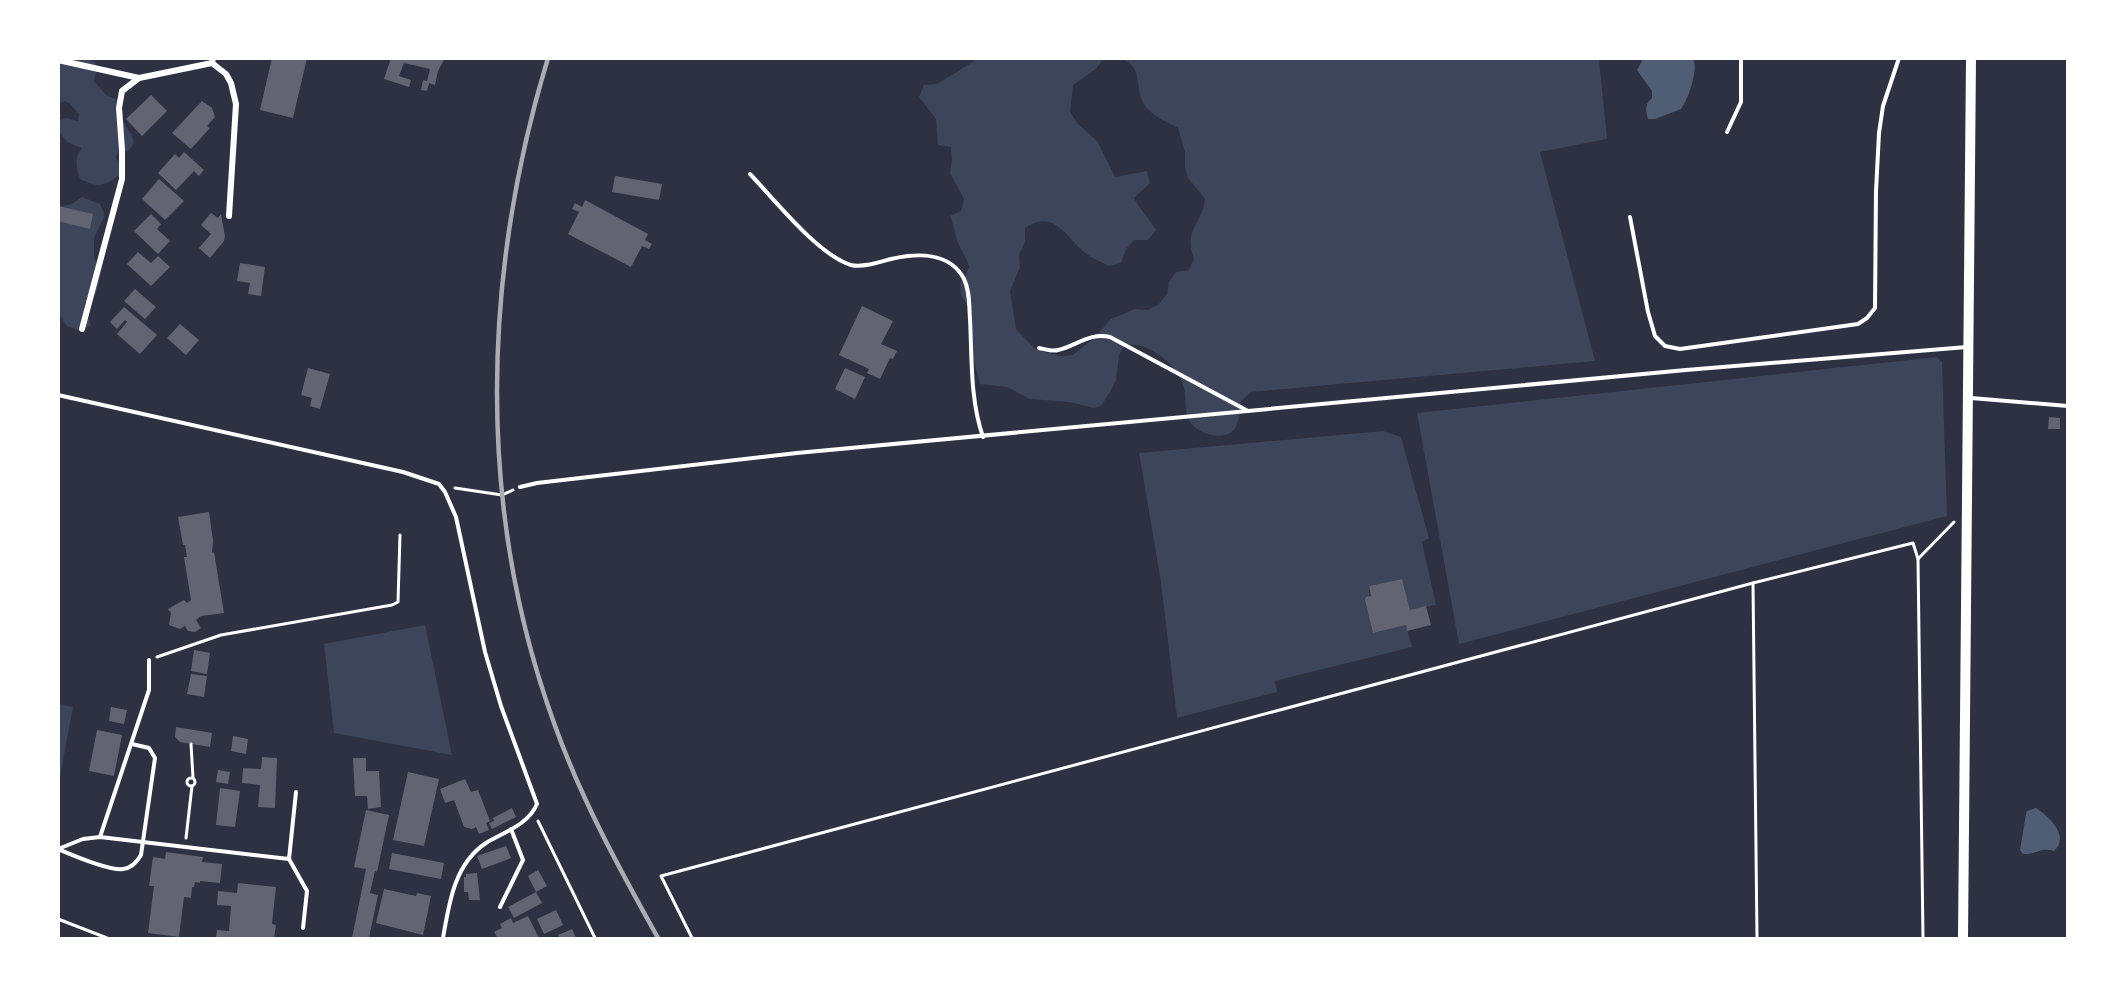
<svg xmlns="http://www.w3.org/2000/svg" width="2126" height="997" font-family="Mulish,sans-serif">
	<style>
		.green { fill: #3c4559 }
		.water { fill: #4f5d75 }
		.building { fill: #626471 }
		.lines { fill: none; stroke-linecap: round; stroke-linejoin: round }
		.path { stroke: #fff; stroke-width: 3 }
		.service { stroke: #fff; stroke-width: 4 }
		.minor { stroke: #fff; stroke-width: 6 }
		.secondary { stroke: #fff; stroke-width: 10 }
		.rail { stroke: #abadb3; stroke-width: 4.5 }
	</style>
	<rect width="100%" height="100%" fill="#2d3142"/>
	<g class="green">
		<path d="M59,59H87L95,62L97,68L94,81L106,95L118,100L123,112C118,129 149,139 123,154L118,152L116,157L121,168L120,175C102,187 100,188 80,179C76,168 74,156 82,148C66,143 58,137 59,120L66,118L78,121L79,114L70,104L65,101L59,103Z"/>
		<path d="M978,59H1103L1096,69L1073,85L1070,112L1078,124L1097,141L1115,177L1147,171L1150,183L1134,198C1140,210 1149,218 1156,230L1148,240H1134L1126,249L1121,263L1109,266C1101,262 1091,258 1084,252C1064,234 1053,209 1025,228V242L1019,254L1020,267L1010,291L1016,329L1035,349L1060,356L1073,355L1094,338L1111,319L1135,309L1148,310L1159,304L1167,294L1169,282L1176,272L1189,270L1194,259C1183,229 1202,225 1205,199L1188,178L1185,167V152L1178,128C1167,122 1154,117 1146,107C1133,91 1145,67 1122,59H1599L1607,139L1540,152L1595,361L1251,392L1241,401C1240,408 1240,417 1237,424C1231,443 1200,436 1191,423C1183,412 1187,400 1184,388C1178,364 1148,341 1125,345L1119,355L1116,380L1110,392L1101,406L1094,408L1069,402L1030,399L1007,387L980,384L973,358V333L968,307L961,295L960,282L964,279L969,267C967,258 962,252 959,245C955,236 954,225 950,216L961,211L964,199L950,173L952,160L951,147L938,145L936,119L919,97L924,85L937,84Z"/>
		<polygon points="82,197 100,204 105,215 94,238 94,257 101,273 97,291 91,302 85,302 84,308 91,325 80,331 67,326 59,314 59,207 72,204"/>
		<polygon points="1937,357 1942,362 1947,516 1459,644 1417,413"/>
		<polygon points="1383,431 1401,437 1429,538 1422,542 1436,605 1410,610 1402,579 1369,586 1373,633 1406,625 1412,647 1275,681 1277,692 1177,718 1161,582 1139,453"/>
		<polygon points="425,625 452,755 334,733 324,644"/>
		<polygon points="59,704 73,707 59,782 58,704"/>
	</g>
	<g class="water">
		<path d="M1643,59H1693C1699,69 1688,100 1681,109L1655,119H1648C1646,110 1644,105 1652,98V91L1637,70Z"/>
		<path d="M2036,808C2050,817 2070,837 2054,851C2039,847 2037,855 2023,854L2020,850L2026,814L2027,811Z"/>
	</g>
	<g class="building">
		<polygon points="272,58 307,58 293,118 260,110"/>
		<polygon points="391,58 445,58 438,71 435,85 429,83 427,91 421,90 423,80 427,81 430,69 404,63 399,76 411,80 409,87 384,79"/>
		<polygon points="151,95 167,111 142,136 126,119"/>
		<polygon points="202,101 212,108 215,117 207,126 210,128 191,149 172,133"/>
		<polygon points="184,152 204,170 199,176 194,171 176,190 158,173 175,154 179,158"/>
		<polygon points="615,176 662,184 659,200 612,192"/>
		<polygon points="159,179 184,201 165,220 142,199"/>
		<polygon points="585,200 648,234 645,240 652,244 649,249 642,246 631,267 568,234 579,212 572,209 575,203 582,207"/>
		<polygon points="58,206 93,214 90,229 58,221"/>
		<polygon points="211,213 218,218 221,214 225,236 224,241 210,258 199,248 211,234 201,225"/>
		<polygon points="151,214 161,224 157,229 170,241 158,254 134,231"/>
		<polygon points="138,252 151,263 158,256 170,267 151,286 127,264"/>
		<polygon points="240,263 265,267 261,296 248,294 250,283 237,281"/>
		<polygon points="135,289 156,307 145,319 124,301"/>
		<polygon points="862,306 893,321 881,344 897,351 893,359 890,358 880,379 867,373 869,369 839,355"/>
		<polygon points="124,307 157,335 140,354 117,334 127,322 125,320 117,329 110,322"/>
		<polygon points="180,324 199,340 186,355 167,338"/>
		<polygon points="308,368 330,374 320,409 310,406 312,398 301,395"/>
		<polygon points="845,368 865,377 855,399 835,389"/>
		<polygon points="2049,417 2060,418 2060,429 2048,429"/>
		<polygon points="209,512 213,540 212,553 214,552 224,613 201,616 196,620 201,628 195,632 188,631 185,626 180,629 169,625 171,613 168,609 184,600 187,603 191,600 184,557 187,557 185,545 183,545 178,517"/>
		<polygon points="1402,579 1410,610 1426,606 1431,625 1407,631 1406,625 1373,633 1365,600 1366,597 1371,596 1369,586"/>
		<polygon points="194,650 210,653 207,674 191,671"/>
		<polygon points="191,674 207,676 204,697 187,694"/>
		<polygon points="111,707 127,710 124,724 109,721"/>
		<polygon points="176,727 212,733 210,747 180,742 175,737"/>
		<polygon points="97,730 122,735 114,776 89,771"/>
		<polygon points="233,736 248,739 246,754 231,751"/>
		<polygon points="262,757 277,758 275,808 258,807 260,785 242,783 243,768 261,769"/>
		<polygon points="353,758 366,758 366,771 379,771 381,807 368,809 367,796 355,796"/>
		<polygon points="218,770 230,772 228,784 216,782"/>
		<polygon points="408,772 439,779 424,846 393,840"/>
		<polygon points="465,779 471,792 478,790 490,821 486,823 489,830 479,834 476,827 472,829 464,827 454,800 445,803 440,789"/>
		<polygon points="220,788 240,791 235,827 216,825"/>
		<polygon points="512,808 516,817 492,829 489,823 494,821 493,818"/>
		<polygon points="366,810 389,815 377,872 375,871 370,893 378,895 369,938 352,938 366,869 354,867"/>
		<polygon points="506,846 511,858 482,869 477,856"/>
		<polygon points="166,852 203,857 202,862 222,864 220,883 200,881 200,883 195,882 194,887 192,887 191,898 184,897 179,937 148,933 154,886 149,886 153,857 165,859"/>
		<polygon points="392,853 444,863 441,879 389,869"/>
		<polygon points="538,870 547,886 536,892 528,876"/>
		<polygon points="477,873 480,900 469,900 468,892 464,892 464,877 466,877 466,874"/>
		<polygon points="238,883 276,887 272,924 276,925 274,938 216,938 217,930 229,931 231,906 217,905 218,891 237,893"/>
		<polygon points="384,889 416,896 417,893 431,896 423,935 376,923"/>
		<polygon points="536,892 542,903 514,918 508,907"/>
		<polygon points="556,910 563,925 544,934 537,919"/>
		<polygon points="528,916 539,938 498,938 494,932 502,928 500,924 511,918 513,923"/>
		<polygon points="572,929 576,938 560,938 558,935"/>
	</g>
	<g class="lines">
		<g class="path">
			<polyline points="455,488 502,495 513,490"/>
			<polyline points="157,657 221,635 392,605 398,602 400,535"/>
			<polyline points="191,744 193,778"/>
			<circle cx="191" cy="782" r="4"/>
			<polyline points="538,821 595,938"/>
			<polyline points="186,838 192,786"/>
			<polyline points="58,919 107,938"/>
			<polyline points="692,938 661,876 1753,583"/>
			<polyline points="1757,938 1753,583 1913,543 1918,559"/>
			<polyline points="1923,938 1918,559 1954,522"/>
		</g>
		<g class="service">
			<polyline points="1727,132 1741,102 1741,58"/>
			<path d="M750,174C774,199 818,255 851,265C863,268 880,262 891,259C917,253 950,252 964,279C970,291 969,306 970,319C972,357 970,400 983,437"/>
			<polyline points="1630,217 1648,312 1655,336 1665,346 1680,349 1858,324 1867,318 1875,308 1876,191 1879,133 1883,106 1899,58"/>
			<path d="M1039,348C1045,349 1052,352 1058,350C1076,346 1090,332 1110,337L1248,411"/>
			<path d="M58,395L403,472L439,484L445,492L456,517L485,652L501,706L537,804C528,825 504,832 486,843C454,864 449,904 443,938"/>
			<polyline points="1971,398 2068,406"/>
			<polyline points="520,487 537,483 797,453 1686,370 1967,347"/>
			<polyline points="100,837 149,690 149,660"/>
			<polyline points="58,849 83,839 100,837 289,859 296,792"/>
			<path d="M58,849C72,855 109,871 123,869C132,868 137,862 141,855L155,758L149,748L132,744"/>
			<polyline points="289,859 307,891 303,928"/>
			<polyline points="500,907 523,860 511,829"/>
		</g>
		<g class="minor">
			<polyline points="58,60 139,78"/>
			<polyline points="212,63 226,74 231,83 236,104 229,216"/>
			<polyline points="82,329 122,179 122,150 119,108 122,91 139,78 212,63 213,58"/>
		</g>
		<polyline class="secondary" points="1963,938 1971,58"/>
		<path class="rail" d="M548,58C482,276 476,508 554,723C581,799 619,868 658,938"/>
	</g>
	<rect width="2126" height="997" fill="none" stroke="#ffffff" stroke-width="120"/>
</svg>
